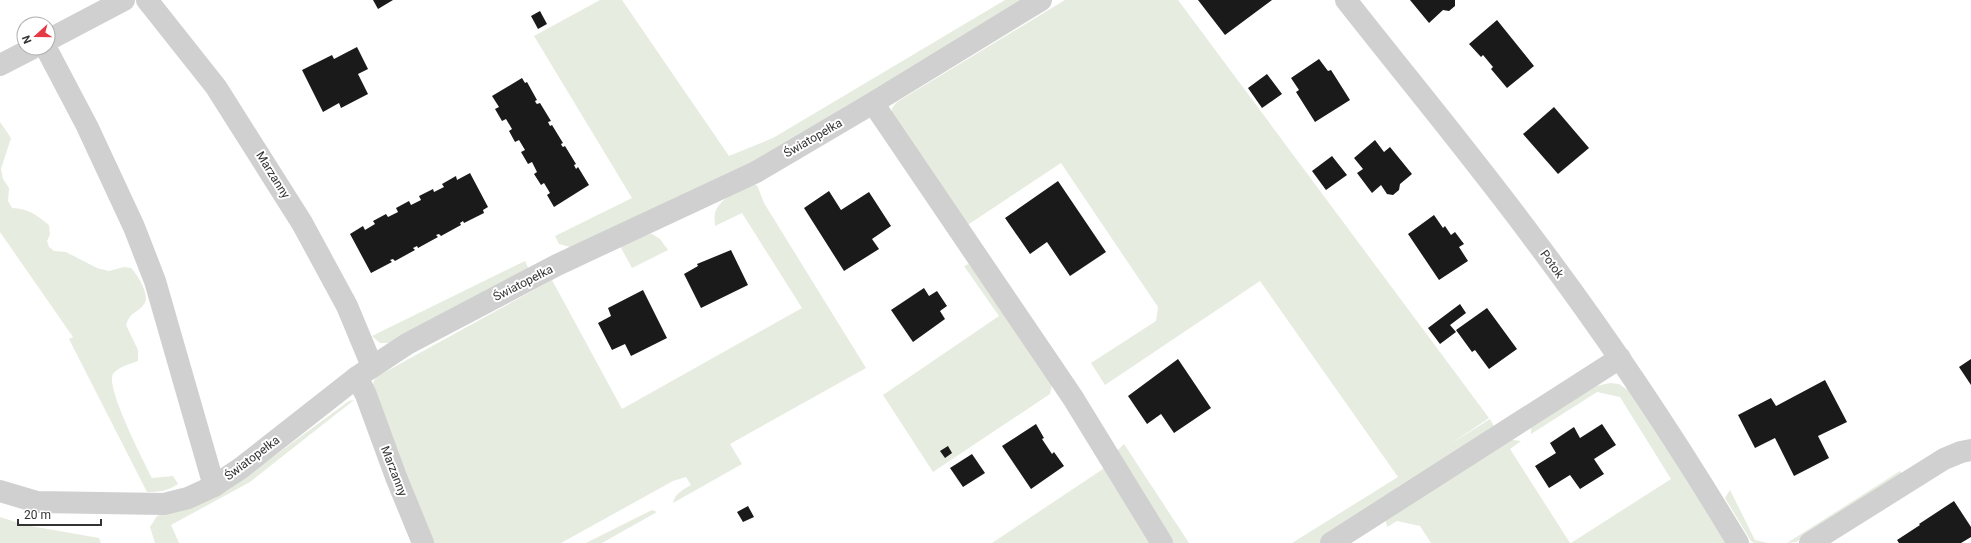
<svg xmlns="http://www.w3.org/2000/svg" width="1971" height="543" font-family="Roboto,sans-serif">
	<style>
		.green { fill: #e6ecdf }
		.building { fill: #1a1a1a }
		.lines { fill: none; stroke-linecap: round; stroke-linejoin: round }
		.minor { stroke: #d0d0d0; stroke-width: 22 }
		.labels { text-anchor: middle; stroke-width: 4; stroke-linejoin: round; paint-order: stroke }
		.street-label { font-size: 12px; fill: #333; stroke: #fff }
	</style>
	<rect width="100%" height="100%" fill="#fff"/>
	<g class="green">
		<polygon points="600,0 622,0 729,156 773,138 1005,0 1024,0 768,155 574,248 559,244 555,236 632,198 534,36"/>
		<polygon points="1065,0 1178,0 1489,418 1449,445 1490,419 1495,428 1319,543 1292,543 1398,477 1260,281 1105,385 1091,363 1156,321 1158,307 1061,163 966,226 892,117 892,108 897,102"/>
		<path d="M0,122L11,138L1,169L3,179L9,188L8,201L12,208C29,209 35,214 49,225L50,234L47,241L49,247L54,251L66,252L97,268L109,271L124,267L131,268C137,274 151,296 144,304C136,315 131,310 126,325L138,350V361C130,364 118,367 113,374C105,387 144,462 152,478L173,476L178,484C168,491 159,492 147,492L69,339L73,337L0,232Z"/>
		<path d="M750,184L757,185L764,203L866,368L730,444L742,464L673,503C675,493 683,490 691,485L686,477L673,481L561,543H429L372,385L376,377L552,280L622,409L802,308L742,213L715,226C715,222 714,217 715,213C720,198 738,191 750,184Z"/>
		<polygon points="652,234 660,239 668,250 632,268 620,246 641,235"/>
		<polygon points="525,261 529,270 388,343 380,343 372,336"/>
		<polygon points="969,264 1052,385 1050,394 933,472 883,395 999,316 964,266"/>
		<polygon points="1610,383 1619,384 1632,393 1683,472 1726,543 1571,543 1671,479 1620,397 1597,392 1531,434 1531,428 1596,386"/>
		<polygon points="354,400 250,482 171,525 179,543 155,543 150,527 157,516 227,491 349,401"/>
		<polygon points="1506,439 1521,441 1510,449 1570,543 1431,543 1420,526 1397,521 1387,527 1385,517"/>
		<polygon points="1124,444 1189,543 1172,543 1116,452"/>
		<polygon points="1107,466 1154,543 992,543 1100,471"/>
		<polygon points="1900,471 1903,475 1796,542 1787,543"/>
		<polygon points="1730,490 1755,540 1768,543 1754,543 1751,541 1725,498"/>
		<polygon points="652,510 657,512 602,543 586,543"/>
		<polygon points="0,517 25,525 99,538 101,543 0,543"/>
	</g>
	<g class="building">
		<polygon points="373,0 393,0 378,9"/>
		<polygon points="1198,0 1272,0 1225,35"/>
		<polygon points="1410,0 1455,0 1455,6 1449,11 1443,10 1429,23"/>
		<polygon points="540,11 547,24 538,29 531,16"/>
		<polygon points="1497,20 1534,66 1507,88 1491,69 1493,67 1483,55 1481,57 1469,44"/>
		<polygon points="357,47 368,69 358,74 368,94 341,108 339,103 323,112 302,70 332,55 334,59"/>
		<polygon points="1319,59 1328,71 1331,70 1350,100 1315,122 1296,92 1299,90 1291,78"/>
		<polygon points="1267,74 1282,94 1262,108 1248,88"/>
		<polygon points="522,78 525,83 527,82 537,100 535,101 536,103 537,104 540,103 551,121 548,122 550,126 552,125 563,143 561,144 562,146 563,147 565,146 576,164 574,165 576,169 578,167 589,185 554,207 547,195 550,193 544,183 541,185 534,174 537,172 532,162 528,164 521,152 525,150 519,140 515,142 509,131 512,129 506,119 502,121 495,109 499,107 492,96"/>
		<polygon points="1554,107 1589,148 1558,174 1523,134"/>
		<polygon points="1375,140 1384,152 1390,147 1412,174 1400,184 1399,190 1393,195 1387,194 1381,185 1372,193 1357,173 1363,169 1354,158"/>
		<polygon points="1332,156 1347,175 1326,190 1312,171"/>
		<polygon points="470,173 488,207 483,210 484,213 464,223 463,221 460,223 461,225 441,236 439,234 436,235 438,237 418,248 417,246 413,248 415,250 395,261 393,259 390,260 392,262 371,273 350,234 363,226 365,230 375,224 373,221 386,214 388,217 398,212 396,208 409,201 411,205 421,200 419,196 433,189 434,192 444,187 442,184 456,176 457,180"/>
		<polygon points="1058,181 1106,252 1070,276 1047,242 1030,254 1005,218"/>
		<polygon points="829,191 841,210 869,192 891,226 872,239 879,249 844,271 804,208"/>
		<polygon points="1434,215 1443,228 1445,226 1451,235 1455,232 1464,244 1459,247 1468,261 1439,280 1408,234"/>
		<polygon points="731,250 748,285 701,308 684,274 698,266 697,264"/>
		<polygon points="924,288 929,296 937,291 947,306 940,311 945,319 913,342 891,310"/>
		<polygon points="643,290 667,338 631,356 625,344 612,350 598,323 611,316 608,308"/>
		<polygon points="1460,304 1466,313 1450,325 1456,332 1440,344 1428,328"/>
		<polygon points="1487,308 1517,349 1489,369 1475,350 1472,352 1456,330"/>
		<polygon points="1178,359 1211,408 1174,433 1161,414 1147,424 1128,396"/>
		<polygon points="1971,359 1971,385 1959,367"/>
		<polygon points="1825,380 1847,422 1818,436 1829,458 1794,476 1775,438 1755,448 1738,415 1771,398 1776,406"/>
		<polygon points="1036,424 1044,438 1042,439 1052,454 1054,452 1064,466 1031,489 1002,446"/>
		<polygon points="1602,424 1616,445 1594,459 1604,474 1580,489 1570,475 1549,488 1535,466 1556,453 1550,443 1574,427 1580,438"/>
		<polygon points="948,446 952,453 945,458 940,451"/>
		<polygon points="972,454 985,473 963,487 950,468"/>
		<polygon points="1954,501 1971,527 1971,537 1961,543 1899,543 1897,540 1920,525 1919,524"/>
		<polygon points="748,506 754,517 743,522 737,512"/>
	</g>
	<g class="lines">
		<g class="minor">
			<polyline points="147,0 216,87 302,223 347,306 372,366"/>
			<path d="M1346,0C1408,79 1473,157 1533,238C1607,336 1675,438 1738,543"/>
			<polyline points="48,40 124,0"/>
			<polyline points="46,48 87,126 134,227 155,281 214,486"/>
			<polyline points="0,65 33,48"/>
			<polyline points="873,103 1073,398 1162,543"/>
			<polyline points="357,377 366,395 396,477 423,543"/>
			<polyline points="0,491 37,502 164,504 188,498 214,486 241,468 357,377 407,344 557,265 756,172 873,103 1041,0"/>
			<polyline points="1331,543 1620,358"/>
			<polyline points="1810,543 1944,459 1961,452 1971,450"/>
		</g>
	</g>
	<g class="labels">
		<g class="street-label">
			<text transform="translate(813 138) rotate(-30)" y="4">Światopełka</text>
			<text transform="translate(273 175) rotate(58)" y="4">Marzanny</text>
			<text transform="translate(1552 264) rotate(54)" y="4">Potok</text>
			<text transform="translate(523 283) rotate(-27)" y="4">Światopełka</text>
			<text transform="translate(252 458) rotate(-37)" y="4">Światopełka</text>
			<text transform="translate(394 471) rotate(69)" y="4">Marzanny</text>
		</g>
	</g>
	<g transform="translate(36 36) rotate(249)"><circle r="19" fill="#ffffff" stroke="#adadad"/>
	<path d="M0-3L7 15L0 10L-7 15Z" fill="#e63946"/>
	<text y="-6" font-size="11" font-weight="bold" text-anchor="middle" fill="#333333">N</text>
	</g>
	<path d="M18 519v6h83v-6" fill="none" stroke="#333333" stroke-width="2"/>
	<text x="24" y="519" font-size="12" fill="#333333" stroke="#ffffff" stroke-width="3" paint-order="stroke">20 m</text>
</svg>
